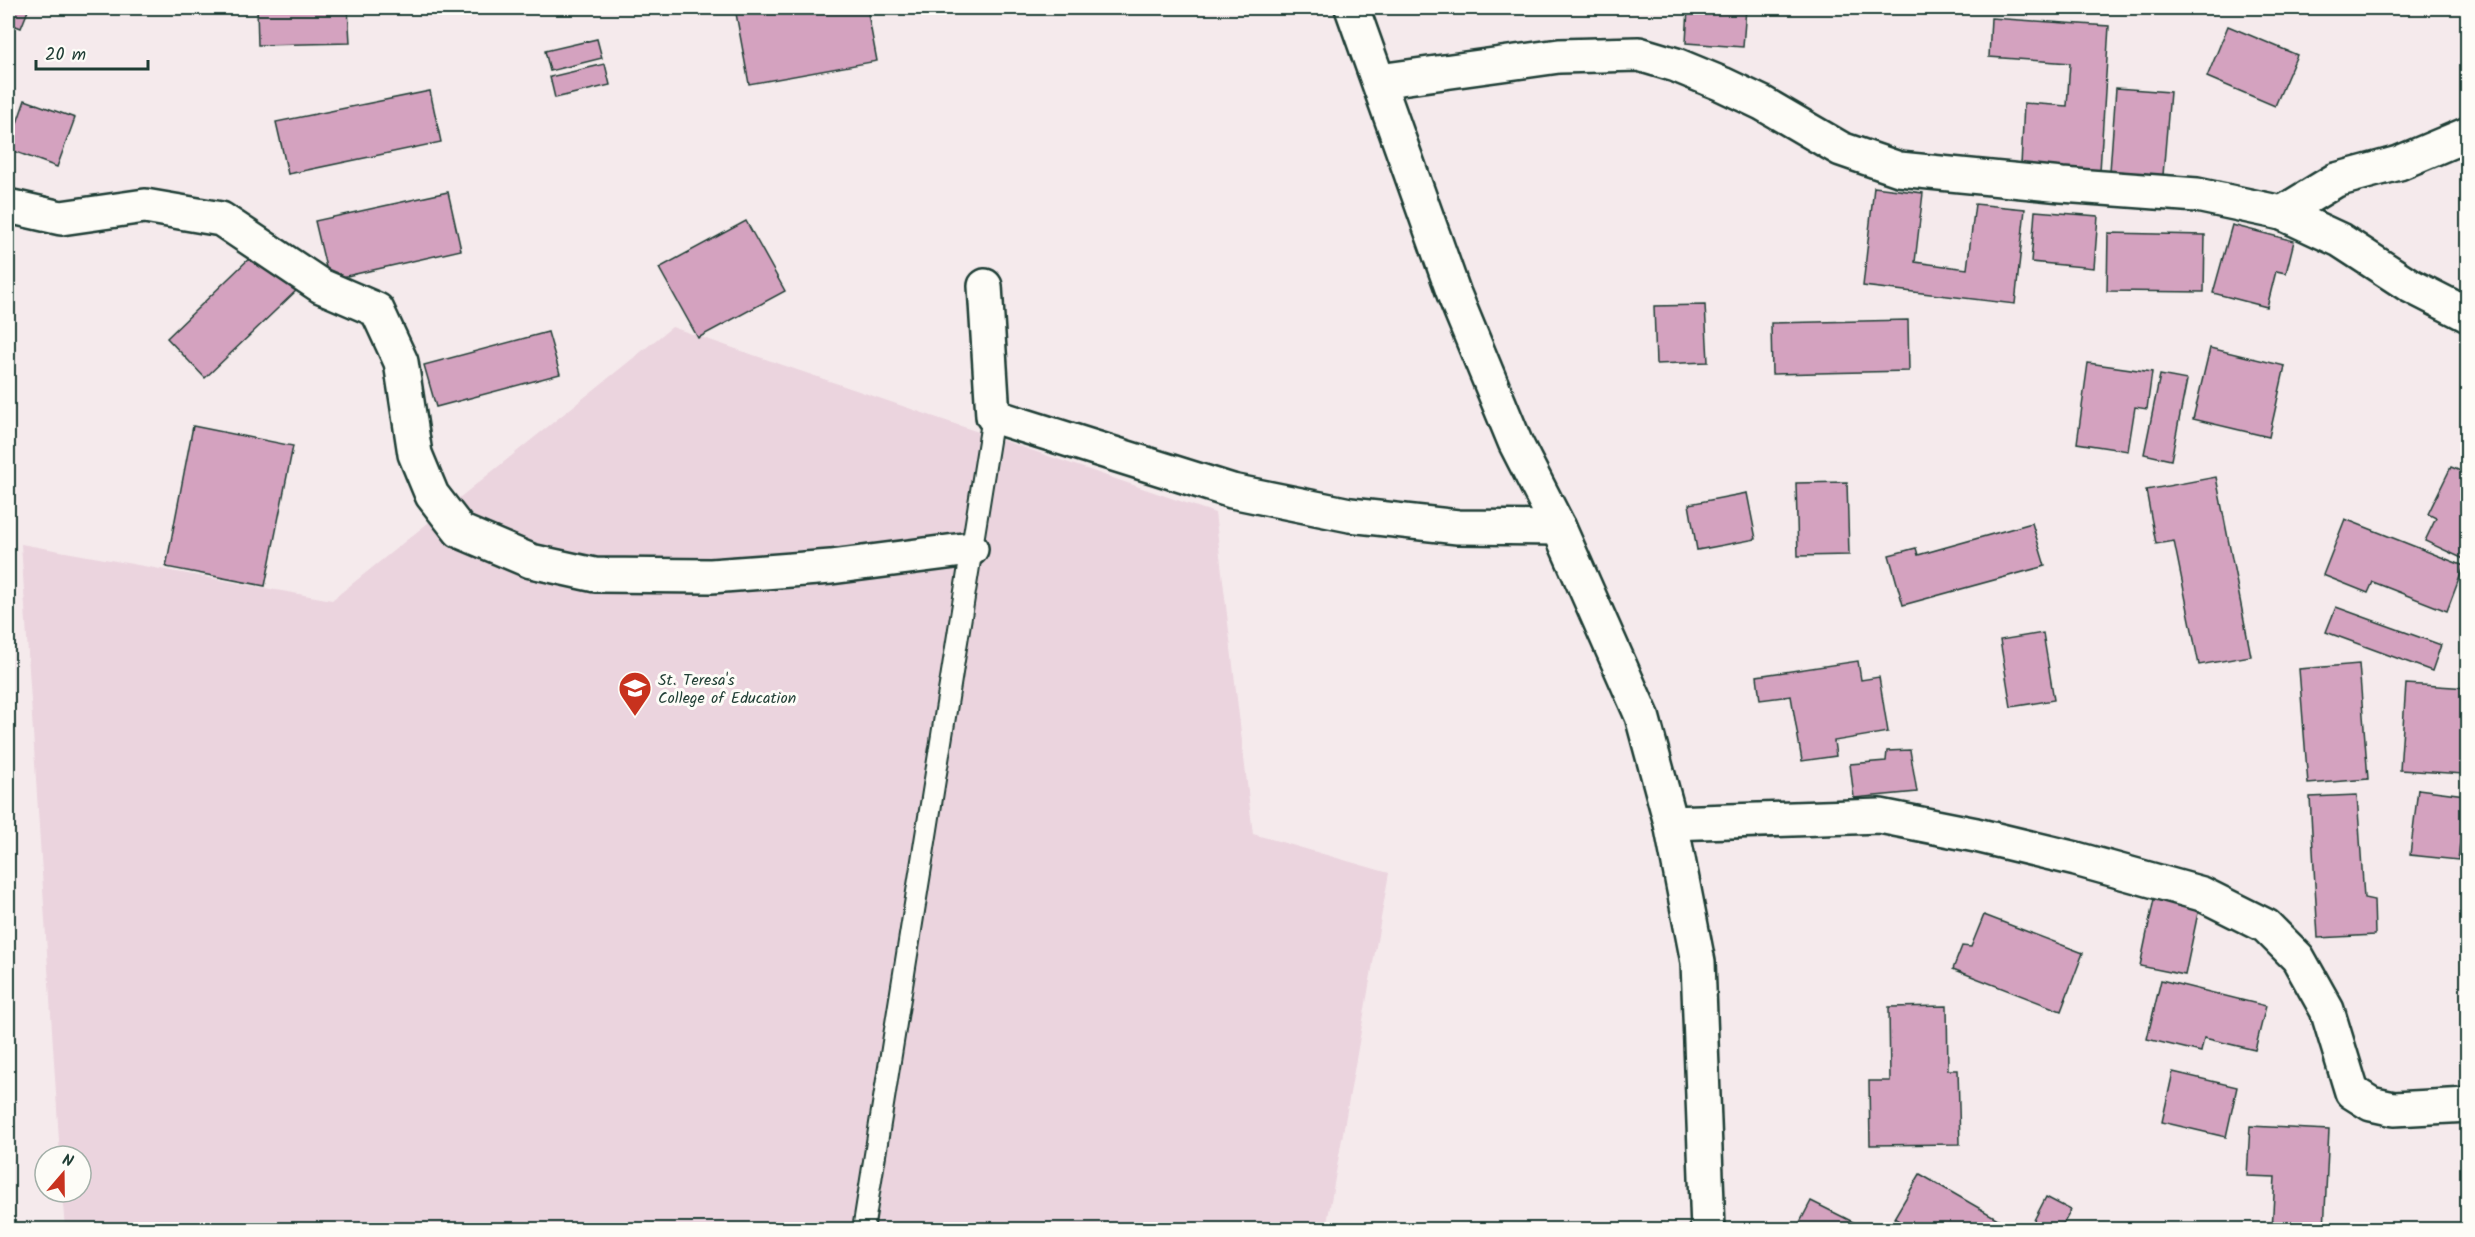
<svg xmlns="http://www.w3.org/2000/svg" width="2475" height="1237" font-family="Kalam,sans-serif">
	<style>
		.built { fill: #ebd4de }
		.building { fill: #d4a2bf; stroke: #1f3d34; stroke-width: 1.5 }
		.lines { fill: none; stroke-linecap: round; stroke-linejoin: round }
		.lane-casing { stroke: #1f3d34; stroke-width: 24 }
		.street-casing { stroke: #1f3d34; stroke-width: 38 }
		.lane { stroke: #fdfcf7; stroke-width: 20 }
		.street { stroke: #fdfcf7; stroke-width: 33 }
		.labels { text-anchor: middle; stroke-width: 6; stroke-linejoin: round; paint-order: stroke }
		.poi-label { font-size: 16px; fill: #1f3d34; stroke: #fdfcf7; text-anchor: start }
	</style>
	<rect width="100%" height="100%" fill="#f5eaec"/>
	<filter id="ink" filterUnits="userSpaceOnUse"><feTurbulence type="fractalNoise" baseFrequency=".0167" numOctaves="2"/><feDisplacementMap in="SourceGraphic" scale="12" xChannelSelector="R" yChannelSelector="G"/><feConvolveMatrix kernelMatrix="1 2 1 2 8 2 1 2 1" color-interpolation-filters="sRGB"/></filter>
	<g filter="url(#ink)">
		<polygon class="built" points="672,327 1215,513 1253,834 1389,873 1326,1229 65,1229 62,1192 81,1192 81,1156 60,1156 21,544 332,600"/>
		<g class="building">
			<polygon points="8,8 29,8 21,28 8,23"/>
			<polygon points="257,8 348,8 350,43 258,45"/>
			<polygon points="735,8 867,8 877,61 749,84"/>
			<polygon points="1688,8 1746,8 1743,47 1686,43"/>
			<polygon points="1991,18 2109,26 2100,171 2021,166 2024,103 2067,106 2070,63 1989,57"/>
			<polygon points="2228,26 2297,55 2275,106 2207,77"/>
			<polygon points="597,39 602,58 550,71 545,51"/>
			<polygon points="605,64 610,85 555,98 550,77"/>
			<polygon points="2116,88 2170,92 2163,175 2110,171"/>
			<polygon points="430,91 441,142 288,174 276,122"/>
			<polygon points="25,100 75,118 57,167 8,149"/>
			<polygon points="1874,187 1923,193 1915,262 1967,269 1975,204 2025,209 2015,304 1863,286"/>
			<polygon points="448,192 461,250 329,280 315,221"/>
			<polygon points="2035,211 2098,216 2094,268 2031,262"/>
			<polygon points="746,221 785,291 698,338 659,268"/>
			<polygon points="2232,225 2294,241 2286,273 2276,271 2267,307 2213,293"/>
			<polygon points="2108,233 2205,235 2204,292 2107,291"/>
			<polygon points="259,249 298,289 205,378 167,338"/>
			<polygon points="1705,305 1708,362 1656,364 1654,306"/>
			<polygon points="1908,320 1909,371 1772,374 1771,323"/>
			<polygon points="548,332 560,374 436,407 424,365"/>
			<polygon points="2210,348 2285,366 2269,437 2193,419"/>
			<polygon points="2088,363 2152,372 2147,409 2135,407 2128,451 2077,443"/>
			<polygon points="2160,375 2187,380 2171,460 2144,454"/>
			<polygon points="193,426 293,446 265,586 166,567"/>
			<polygon points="2451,467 2468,474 2468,561 2425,541 2436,518 2428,514"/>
			<polygon points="2216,477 2251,656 2199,665 2174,541 2156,544 2146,490"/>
			<polygon points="1847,482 1849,555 1798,556 1796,483"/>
			<polygon points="1747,493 1756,539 1697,550 1689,504"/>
			<polygon points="2345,519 2464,566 2447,611 2373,582 2368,593 2323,575"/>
			<polygon points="2032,523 2045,566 1903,605 1889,555 1916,548 1918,555"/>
			<polygon points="2336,607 2441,645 2432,671 2326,632"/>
			<polygon points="2043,633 2054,700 2011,707 2000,640"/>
			<polygon points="1858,661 1861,680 1879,677 1888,732 1834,741 1836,756 1802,761 1791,696 1760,700 1757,676"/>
			<polygon points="2359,664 2368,779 2308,784 2299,669"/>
			<polygon points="2406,684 2468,688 2464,774 2400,770"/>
			<polygon points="1910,750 1917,792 1854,798 1850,764 1886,761 1887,751"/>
			<polygon points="2418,789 2465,795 2458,860 2410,855"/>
			<polygon points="2357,795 2364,898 2374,900 2375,935 2318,938 2310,797"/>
			<polygon points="2154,899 2199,908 2185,975 2140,966"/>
			<polygon points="1984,915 2083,953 2061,1011 1953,969 1962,946 1971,947"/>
			<polygon points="2161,980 2266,1006 2255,1050 2204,1038 2201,1052 2147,1039"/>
			<polygon points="1947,1006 1948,1070 1958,1070 1960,1144 1870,1145 1869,1081 1890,1081 1889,1007"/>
			<polygon points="2173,1072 2237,1087 2226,1137 2162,1122"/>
			<polygon points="2250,1126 2329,1130 2324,1230 2272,1230 2275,1177 2247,1176"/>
			<polygon points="1920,1174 2017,1230 1914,1230 1894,1218"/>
			<polygon points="2046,1197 2071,1210 2060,1230 2029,1230"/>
			<polygon points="1811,1201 1869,1230 1796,1230"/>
		</g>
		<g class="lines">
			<defs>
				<polyline id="lane" points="863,1230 993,416"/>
				<g id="street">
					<polyline points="1352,8 1454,294 1515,442 1559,528 1642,716 1671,823 1698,962 1708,1230"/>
					<polyline points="1379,81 1559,56 1639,54 1676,65 1722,84 1762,103 1841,149 1899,169 2062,185 2197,195 2282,213 2340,240 2409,285 2468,315"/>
					<polyline points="8,206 61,218 145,206 221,219 321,286 377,310 401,362 415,454 432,495 460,531 531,561 595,575 711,576 831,567 971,549"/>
					<polyline points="2282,213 2336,180 2399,163 2468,134"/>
					<polyline points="985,286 993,416 1232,491 1350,515 1458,527 1559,528"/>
					<polyline points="1671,823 1880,816 1976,835 2076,859 2202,894 2266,926 2298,958 2327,1010 2352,1092 2371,1104 2394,1109 2468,1105"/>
				</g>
			</defs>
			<use href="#lane" class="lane-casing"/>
			<use href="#street" class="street-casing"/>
			<use href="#lane" class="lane"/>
			<use href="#street" class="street"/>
		</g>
	</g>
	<defs>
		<symbol id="university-pin" viewBox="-11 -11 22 30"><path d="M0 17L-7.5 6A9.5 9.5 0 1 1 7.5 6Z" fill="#c8321e" stroke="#fdfcf7"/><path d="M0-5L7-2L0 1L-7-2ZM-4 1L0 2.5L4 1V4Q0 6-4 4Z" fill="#fff"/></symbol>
	</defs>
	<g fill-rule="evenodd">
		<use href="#university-pin" x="616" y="669" width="38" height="52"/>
	</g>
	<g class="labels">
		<g class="poi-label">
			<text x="658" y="685">St. Teresa's<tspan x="658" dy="18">College of Education</tspan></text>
		</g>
	</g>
	<rect width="2475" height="1237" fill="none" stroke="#fdfcf7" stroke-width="30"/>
	<rect x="15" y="15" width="2445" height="1207" fill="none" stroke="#1f3d34" stroke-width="2" filter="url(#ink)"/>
	<g transform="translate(63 1174) rotate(20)"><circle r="28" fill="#fdfcf7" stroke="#a4b0a9" stroke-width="1.5"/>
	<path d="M0-4.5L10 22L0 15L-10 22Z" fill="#c8321e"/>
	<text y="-9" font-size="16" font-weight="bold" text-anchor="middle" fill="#1f3d34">N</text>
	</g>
	<path d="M36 60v9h112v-9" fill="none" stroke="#1f3d34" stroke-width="3"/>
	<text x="45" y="60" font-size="18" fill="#1f3d34" stroke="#fdfcf7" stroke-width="4.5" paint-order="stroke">20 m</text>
</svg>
